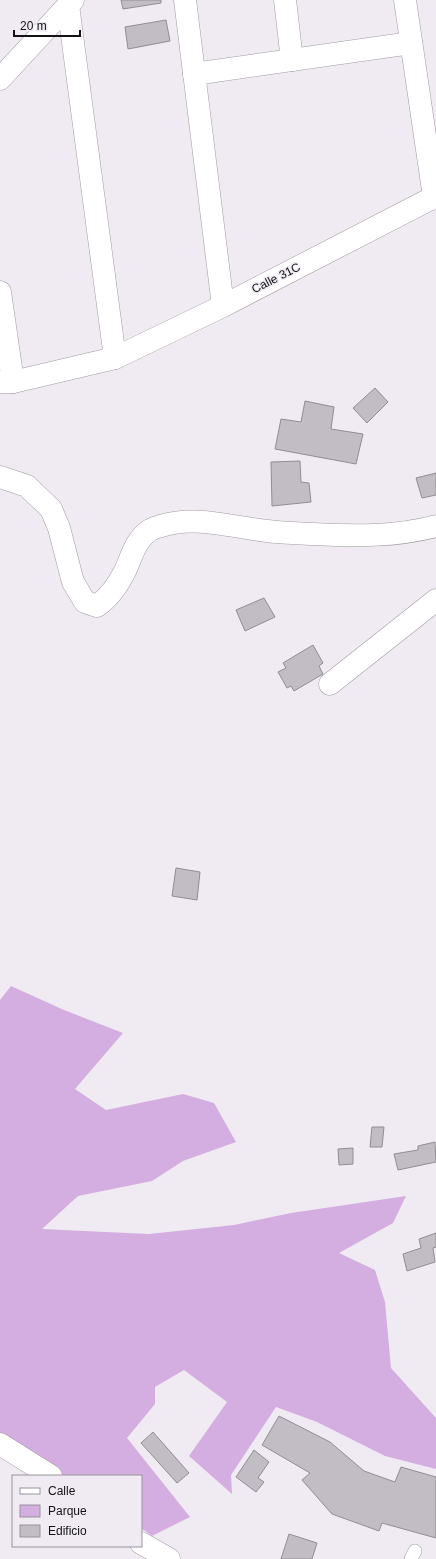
<svg xmlns="http://www.w3.org/2000/svg" width="436" height="1559" font-family="Helvetica,sans-serif">
	<style>
		.green { fill: #d5aee1 }
		.building { fill: #c2bdc4; stroke: #918d93 }
		.lines { fill: none; stroke-linecap: round; stroke-linejoin: round }
		.service-casing { stroke: #a09ca2; stroke-width: 14 }
		.minor-casing { stroke: #a09ca2; stroke-width: 23 }
		.service { stroke: #fff; stroke-width: 13 }
		.minor { stroke: #fff; stroke-width: 22 }
		.labels { text-anchor: middle; stroke-width: 3; stroke-linejoin: round; paint-order: stroke }
		.street-label { font-size: 12px; fill: #131114; stroke: #f0ebf2 }
	</style>
	<rect width="100%" height="100%" fill="#f0ebf2"/>
	<polygon class="green" points="11,986 64,1010 123,1033 75,1089 106,1110 183,1094 214,1103 236,1142 183,1161 152,1181 78,1196 42,1229 149,1234 234,1225 291,1213 406,1196 393,1223 339,1253 375,1270 385,1302 391,1368 436,1418 436,1469 385,1456 317,1422 276,1407 231,1475 232,1494 189,1456 227,1402 184,1370 155,1387 155,1404 127,1438 190,1517 152,1536 141,1528 141,1476 64,1476 0,1433 0,1000"/>
	<g class="building">
		<polygon points="121,0 161,0 161,3 123,9"/>
		<polygon points="166,20 170,41 128,49 125,27"/>
		<polygon points="375,388 388,402 367,423 353,408"/>
		<polygon points="305,401 334,407 331,429 363,434 356,464 275,449 281,419 301,422"/>
		<polygon points="300,461 301,482 309,483 311,502 272,506 271,462"/>
		<polygon points="436,473 436,495 422,498 416,478"/>
		<polygon points="264,598 275,617 245,631 236,610"/>
		<polygon points="313,645 323,663 319,666 323,674 294,691 291,686 287,688 278,672 286,668 283,663"/>
		<polygon points="176,868 200,872 197,900 172,896"/>
		<polygon points="372,1127 384,1127 382,1147 370,1147"/>
		<polygon points="435,1142 436,1162 398,1170 394,1154 418,1150 418,1146"/>
		<polygon points="353,1148 353,1164 339,1165 338,1149"/>
		<polygon points="436,1233 436,1247 433,1248 435,1262 407,1271 403,1254 421,1248 419,1239"/>
		<polygon points="279,1416 330,1442 364,1471 395,1482 401,1467 436,1477 436,1538 382,1523 379,1531 332,1514 302,1480 310,1473 262,1445"/>
		<polygon points="153,1432 189,1473 177,1483 141,1443"/>
		<polygon points="254,1450 269,1462 258,1478 264,1482 256,1492 236,1477"/>
		<polygon points="289,1534 317,1543 312,1559 281,1559"/>
	</g>
	<g class="lines">
		<defs>
			<polyline id="service" points="411,1559 415,1551"/>
			<g id="minor">
				<polyline points="185,0 223,306"/>
				<polyline points="285,0 292,60"/>
				<polyline points="405,0 434,197"/>
				<polyline points="68,5 115,358"/>
				<polyline points="194,74 411,43"/>
				<polyline points="0,79 73,0"/>
				<polyline points="0,292 13,382"/>
				<polyline points="0,382 13,382 115,358 223,306 436,196"/>
				<path d="M0,477L27,486L51,509L59,528L73,582L85,602L97,606C110,597 118,585 125,571C132,556 135,540 150,530C153,528 158,527 161,526C196,515 231,527 267,531C282,533 297,533 312,534C354,536 395,537 436,526"/>
				<polyline points="330,684 436,600"/>
				<polyline points="0,1444 51,1476"/>
				<polyline points="141,1543 169,1559"/>
			</g>
		</defs>
		<use href="#service" class="service-casing"/>
		<use href="#minor" class="minor-casing"/>
		<use href="#service" class="service"/>
		<use href="#minor" class="minor"/>
	</g>
	<g class="labels">
		<g class="street-label">
			<text transform="translate(276 278) rotate(-27)" y="4">Calle 31C</text>
		</g>
	</g>
	<rect x="12" y="1475" width="130" height="72" fill="#f0ebf2" stroke="#989499"/>
	<rect x="20" y="1488" width="20" height="6" fill="#ffffff" stroke="#989499"/>
	<text x="48" y="1495" font-size="12" fill="#131114">Calle</text>
	<rect x="20" y="1505" width="20" height="12" fill="#d5aee1" stroke="#989499"/>
	<text x="48" y="1515" font-size="12" fill="#131114">Parque</text>
	<rect x="20" y="1525" width="20" height="12" fill="#c2bdc4" stroke="#989499"/>
	<text x="48" y="1535" font-size="12" fill="#131114">Edificio</text>
	<path d="M14 30v6h66v-6" fill="none" stroke="#131114" stroke-width="2"/>
	<text x="20" y="30" font-size="12" fill="#131114" stroke="#f0ebf2" stroke-width="3" paint-order="stroke">20 m</text>
</svg>
